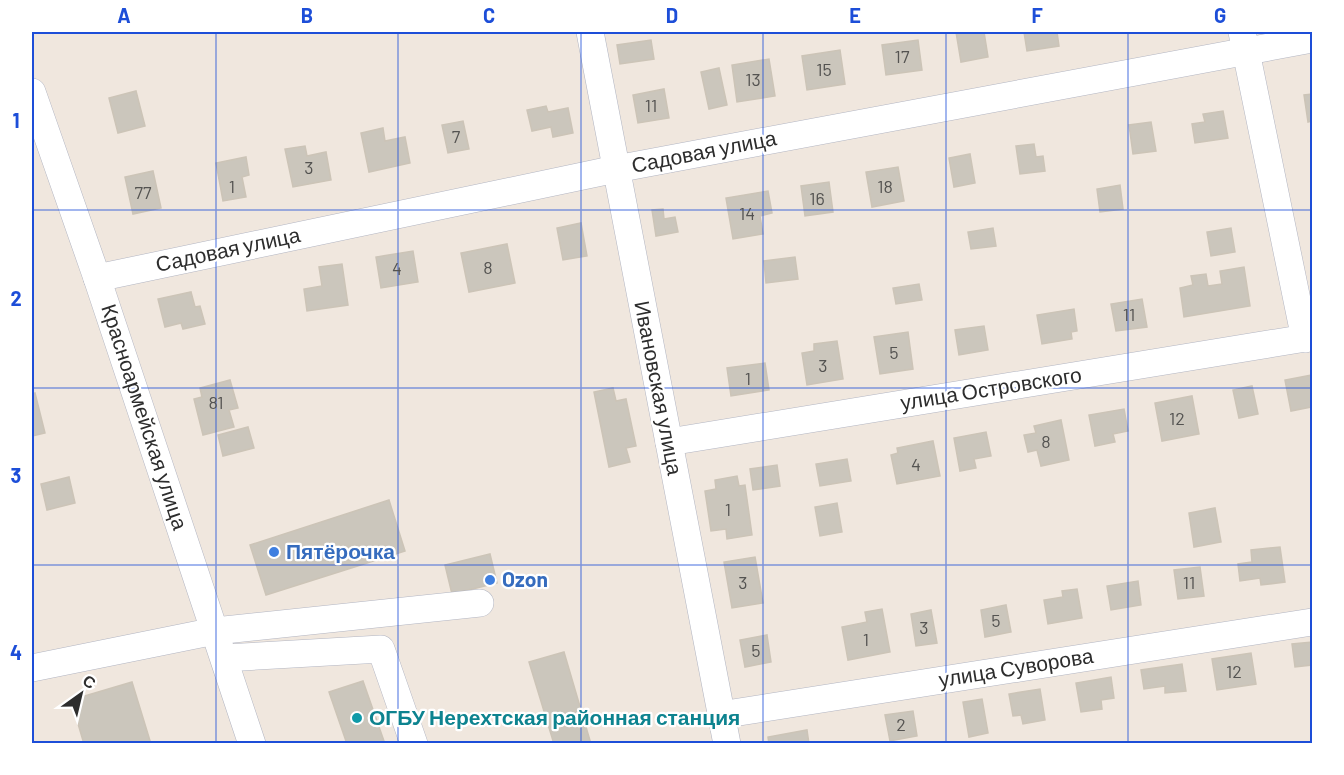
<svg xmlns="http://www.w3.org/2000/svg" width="1344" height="775" font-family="Barlow,sans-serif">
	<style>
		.building { fill: #cbc6bc; stroke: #ccc4b7; stroke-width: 1.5 }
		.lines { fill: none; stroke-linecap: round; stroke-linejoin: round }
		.minor-casing { stroke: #b2b5c2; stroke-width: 28 }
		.minor { stroke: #fff; stroke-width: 27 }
		.grid { fill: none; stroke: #1d4ed8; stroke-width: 1.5; stroke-opacity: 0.55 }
		.shop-dot { fill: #3f7fe0; stroke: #fff; stroke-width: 2 }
		.culture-dot { fill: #0f9aa8; stroke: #fff; stroke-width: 2 }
		.labels { text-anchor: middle; stroke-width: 4.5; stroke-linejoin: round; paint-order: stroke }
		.number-label { font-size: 18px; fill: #545351 }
		.street-label { font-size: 21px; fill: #2d2d2d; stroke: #fff }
		.shop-label { font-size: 21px; font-weight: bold; fill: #366cbe; stroke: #fff; text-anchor: start }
		.culture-label { font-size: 21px; font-weight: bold; fill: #0d838f; stroke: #fff; text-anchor: start }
		.neatline { fill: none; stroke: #1d4ed8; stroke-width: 2 }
		.grid-label { font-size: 20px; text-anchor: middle; font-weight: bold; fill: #1d4ed8 }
	</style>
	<rect width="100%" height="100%" fill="#f0e7de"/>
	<g class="building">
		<polygon points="956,32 984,32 988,57 961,62"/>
		<polygon points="1024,32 1057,32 1059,46 1027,51"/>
		<polygon points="651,40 654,59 620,64 617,45"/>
		<polygon points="918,40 922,70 886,75 882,45"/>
		<polygon points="840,50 845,84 807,90 802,56"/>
		<polygon points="769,59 775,96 737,102 732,65"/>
		<polygon points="719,68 727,105 709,109 701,72"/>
		<polygon points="664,89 669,118 638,123 633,95"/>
		<polygon points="136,91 145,126 118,133 109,98"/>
		<polygon points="1312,94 1312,121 1308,122 1304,95"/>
		<polygon points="546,106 548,112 568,108 573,133 553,137 551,127 532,131 527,110"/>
		<polygon points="1223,111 1228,138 1195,143 1192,124 1205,122 1203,114"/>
		<polygon points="463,121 469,149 448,153 442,125"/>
		<polygon points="1151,122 1156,151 1133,154 1129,125"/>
		<polygon points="383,128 385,141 405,137 410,163 369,172 361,133"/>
		<polygon points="1034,144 1036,157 1043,156 1045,171 1020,174 1016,146"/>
		<polygon points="305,146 307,156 326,152 331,180 293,187 285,149"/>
		<polygon points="970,154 975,183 954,187 949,158"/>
		<polygon points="246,157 249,175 242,177 246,197 223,201 216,163"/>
		<polygon points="898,167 904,201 872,207 866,172"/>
		<polygon points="153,171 161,208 133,214 125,177"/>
		<polygon points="829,182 833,212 805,216 801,186"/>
		<polygon points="1120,185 1123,209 1100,212 1097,189"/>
		<polygon points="768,191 772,213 760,216 763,234 733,239 726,198"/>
		<polygon points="663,209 664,219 675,217 678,232 656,236 652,210"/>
		<polygon points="581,223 587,256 563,260 557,228"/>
		<polygon points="993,228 996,246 971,249 968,232"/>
		<polygon points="1231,228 1235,252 1211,256 1207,232"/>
		<polygon points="507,244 515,283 469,292 461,253"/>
		<polygon points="413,251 418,282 381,288 376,257"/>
		<polygon points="795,257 798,279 766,283 764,261"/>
		<polygon points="342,264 348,305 307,311 304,289 322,286 319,267"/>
		<polygon points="1244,267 1250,306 1184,317 1180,288 1193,285 1191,276 1206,274 1208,286 1222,284 1220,271"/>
		<polygon points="919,284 922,300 896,304 893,288"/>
		<polygon points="191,292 195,307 200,306 205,324 183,329 181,323 165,327 158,299"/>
		<polygon points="1142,299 1147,327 1116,331 1111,304"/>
		<polygon points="1074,309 1077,331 1071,332 1072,339 1042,344 1037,315"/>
		<polygon points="984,326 988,350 959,355 955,330"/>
		<polygon points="908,332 913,369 880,374 874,337"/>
		<polygon points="837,341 843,379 807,385 802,353 814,351 814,344"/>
		<polygon points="765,363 769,390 731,396 727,368"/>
		<polygon points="1312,375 1312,407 1291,411 1285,380"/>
		<polygon points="230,380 238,408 229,410 234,427 203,435 194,399 202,397 200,388"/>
		<polygon points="1252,386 1258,414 1239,418 1233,390"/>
		<polygon points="613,388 616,401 626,399 636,446 626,448 630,462 609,467 594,392"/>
		<polygon points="35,393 45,433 32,436 32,394"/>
		<polygon points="1192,396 1199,434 1162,441 1155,403"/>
		<polygon points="1124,409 1128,431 1113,434 1115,442 1095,446 1089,415"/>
		<polygon points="1061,420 1069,460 1041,466 1037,450 1028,452 1024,435 1036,433 1034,426"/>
		<polygon points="248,427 254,448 223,456 218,435"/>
		<polygon points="986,432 991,456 974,459 976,468 960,471 954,438"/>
		<polygon points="933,441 940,476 897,484 891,455 898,453 897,448"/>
		<polygon points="847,459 851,481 820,486 816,464"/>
		<polygon points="777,465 780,486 753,490 750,469"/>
		<polygon points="737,476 739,486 745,485 752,535 727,539 726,529 711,531 705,491 716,489 715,480"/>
		<polygon points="69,477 75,503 47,510 41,484"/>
		<polygon points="389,500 405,551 266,595 250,545"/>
		<polygon points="837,503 842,532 820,536 815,507"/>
		<polygon points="1215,508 1221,542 1194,547 1189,513"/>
		<polygon points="1280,547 1285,582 1261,585 1260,578 1240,581 1238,564 1252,562 1251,550"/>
		<polygon points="490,554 497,583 452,594 445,565"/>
		<polygon points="755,557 763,603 732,608 724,562"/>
		<polygon points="1200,567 1204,596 1178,599 1174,570"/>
		<polygon points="1138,581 1141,605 1111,610 1107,586"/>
		<polygon points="1077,589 1082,618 1048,624 1044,600 1063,597 1062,591"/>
		<polygon points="1006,605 1011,632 985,637 981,610"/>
		<polygon points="882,609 890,652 848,660 842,627 867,622 865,612"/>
		<polygon points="931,610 937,643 916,646 911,614"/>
		<polygon points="767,635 771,662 745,667 740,640"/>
		<polygon points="1312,642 1312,665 1295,667 1292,644"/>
		<polygon points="564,652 591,744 554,744 529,662"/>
		<polygon points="1251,653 1256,684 1217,690 1212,659"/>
		<polygon points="1182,664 1186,691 1165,693 1165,686 1144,689 1141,670"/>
		<polygon points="1111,677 1114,698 1101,700 1102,709 1081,712 1076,683"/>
		<polygon points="363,681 385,744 347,744 329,692"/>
		<polygon points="132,682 151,744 84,744 71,700"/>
		<polygon points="1040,689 1045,720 1023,724 1021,715 1013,716 1009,694"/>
		<polygon points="982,699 988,733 969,737 963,702"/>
		<polygon points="913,711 917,736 890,741 885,715"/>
		<polygon points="807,730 809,744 769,744 768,737"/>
	</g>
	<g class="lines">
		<defs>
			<g id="minor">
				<polyline points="590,32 727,744"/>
				<polyline points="1242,32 1305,339"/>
				<polyline points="32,92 97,278 252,744"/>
				<polyline points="97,278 616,169 1312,39"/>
				<polyline points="669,442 1312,337"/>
				<polyline points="224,658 381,649 414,744"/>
				<polyline points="32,668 215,631 480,603"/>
				<polyline points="720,715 1312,622"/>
			</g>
		</defs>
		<use href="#minor" class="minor-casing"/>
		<use href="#minor" class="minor"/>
	</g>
	<path class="grid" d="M216,32V744M398,32V744M581,32V744M763,32V744M946,32V744M1128,32V744M32,210H1312M32,388H1312M32,565H1312"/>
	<g class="shop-dot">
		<circle cx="274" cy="552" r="6"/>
		<circle cx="490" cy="580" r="6"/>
	</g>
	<circle class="culture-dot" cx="357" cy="718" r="6"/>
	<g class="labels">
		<g class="number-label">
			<text x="902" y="63">17</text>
			<text x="824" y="76">15</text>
			<text x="753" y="86">13</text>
			<text x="651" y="112">11</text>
			<text x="456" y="143">7</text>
			<text x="309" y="174">3</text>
			<text x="232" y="193">1</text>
			<text x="885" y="193">18</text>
			<text x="143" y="199">77</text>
			<text x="817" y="205">16</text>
			<text x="747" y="220">14</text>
			<text x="488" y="274">8</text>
			<text x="397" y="275">4</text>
			<text x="1129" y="321">11</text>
			<text x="894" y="359">5</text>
			<text x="823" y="372">3</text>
			<text x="748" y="385">1</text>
			<text x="216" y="409">81</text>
			<text x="1177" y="425">12</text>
			<text x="1046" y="448">8</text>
			<text x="916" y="471">4</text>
			<text x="728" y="516">1</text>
			<text x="743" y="589">3</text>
			<text x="1189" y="589">11</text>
			<text x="996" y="627">5</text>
			<text x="924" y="634">3</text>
			<text x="866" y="646">1</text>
			<text x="756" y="657">5</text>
			<text x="1234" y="678">12</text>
			<text x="901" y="731">2</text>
		</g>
		<g class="street-label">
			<text transform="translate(704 152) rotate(-11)" y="7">Садовая улица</text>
			<text transform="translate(228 250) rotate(-12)" y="7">Садовая улица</text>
			<text transform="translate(658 388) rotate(79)" y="7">Ивановская улица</text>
			<text transform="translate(991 389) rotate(-9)" y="7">улица Островского</text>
			<text transform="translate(144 417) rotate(72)" y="7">Красноармейская улица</text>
			<text transform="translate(1016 668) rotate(-9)" y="7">улица Суворова</text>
		</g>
		<g class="shop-label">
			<text x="286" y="559">Пятёрочка</text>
			<text x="502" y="587">Ozon</text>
		</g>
		<g class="culture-label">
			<text x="369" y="725">ОГБУ Нерехтская районная станция</text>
		</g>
	</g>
	<rect width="1344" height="775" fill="none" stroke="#ffffff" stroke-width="66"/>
	<g transform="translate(81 694) rotate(34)" stroke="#ffffff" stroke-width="4.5" paint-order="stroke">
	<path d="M0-4.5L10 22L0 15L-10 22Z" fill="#2d2d2d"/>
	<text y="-9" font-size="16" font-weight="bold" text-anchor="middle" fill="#2d2d2d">С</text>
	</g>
	<rect x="33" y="33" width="1278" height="709" class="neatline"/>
	<g class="grid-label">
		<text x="124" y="23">A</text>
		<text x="307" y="23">B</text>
		<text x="489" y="23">C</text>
		<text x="672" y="23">D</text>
		<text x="855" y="23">E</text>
		<text x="1037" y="23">F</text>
		<text x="1220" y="23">G</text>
		<text x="16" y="128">1</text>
		<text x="16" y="306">2</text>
		<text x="16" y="483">3</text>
		<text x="16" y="660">4</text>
	</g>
</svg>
